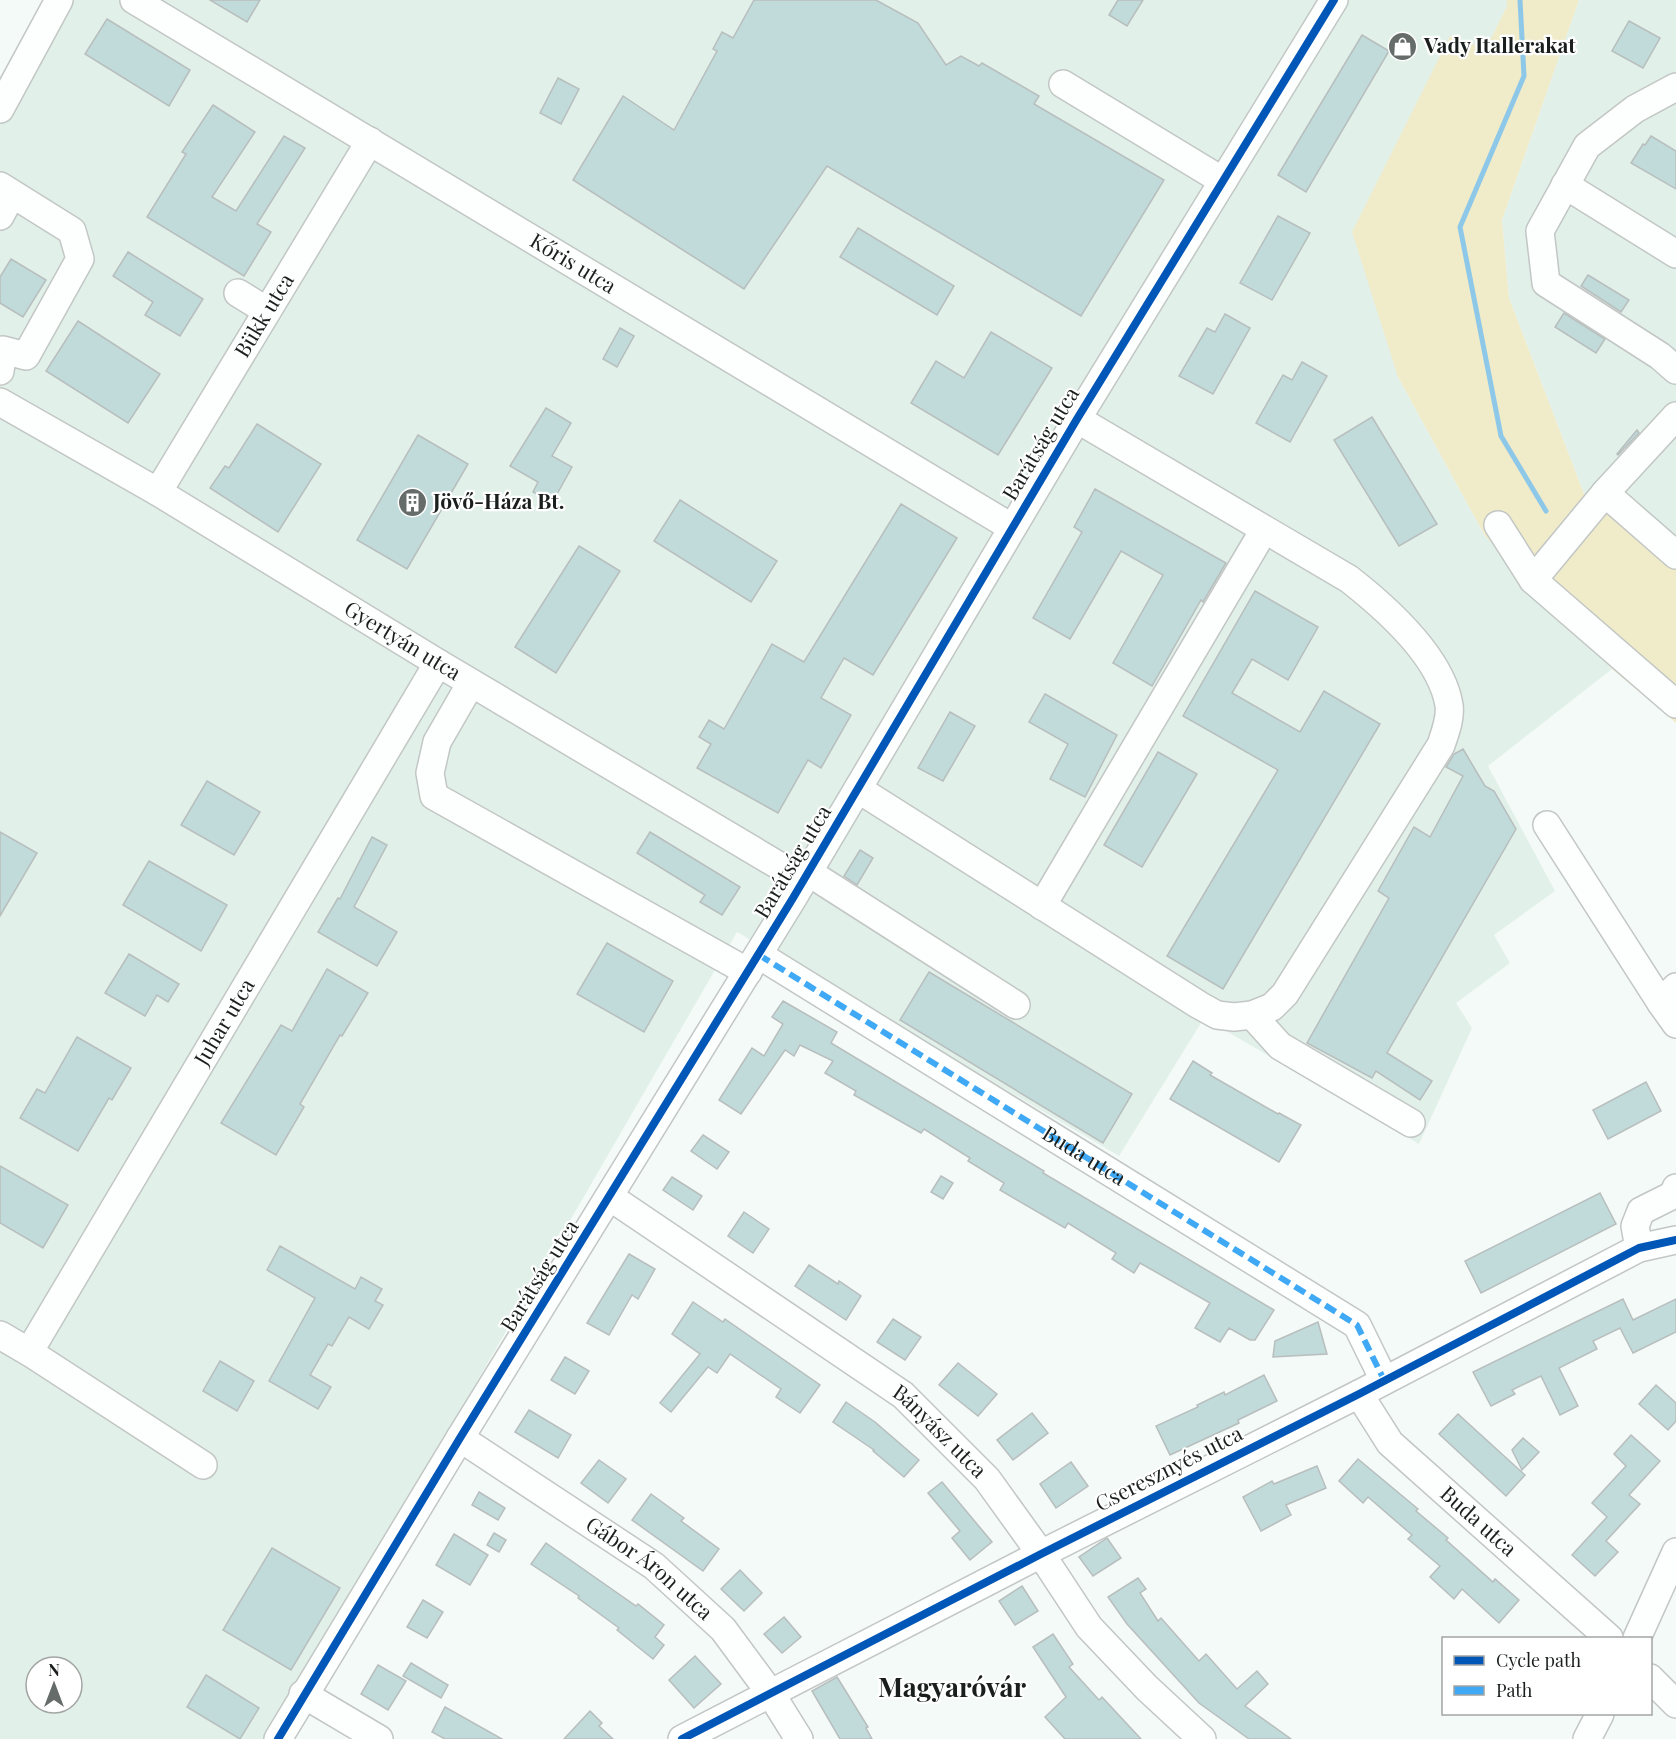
<svg xmlns="http://www.w3.org/2000/svg" width="1676" height="1739" font-family="'Playfair Display',serif">
	<style>
		.built { fill: #e2f0ea; fill-rule: evenodd }
		.green { fill: #f0ebc9 }
		.lines { fill: none; stroke-linecap: round; stroke-linejoin: round }
		.stream { stroke: #8ec8e9; stroke-width: 5 }
		.building { fill: #c1dada; stroke: #b8bebd; stroke-width: 1.5 }
		.minor-casing { stroke: #c2c7c5; stroke-width: 30 }
		.minor { stroke: #fdfefe; stroke-width: 27 }
		.quiet { stroke: #3fa9f5; stroke-width: 6; stroke-dasharray: 12 6; stroke-linecap: butt }
		.cycleway-casing { stroke: #fff; stroke-width: 11 }
		.cycleway { stroke: #0057b8; stroke-width: 8 }
		.labels { text-anchor: middle; stroke-width: 4.5; stroke-linejoin: round; paint-order: stroke }
		.poi-label { font-size: 21px; font-weight: bold; fill: #1a1f1d; stroke: #fff; text-anchor: start }
		.street-label { font-size: 21px; fill: #1a1f1d; stroke: #fff }
		.district-label { font-size: 27px; font-weight: bold; fill: #1a1f1d; stroke: #fff }
	</style>
	<rect width="100%" height="100%" fill="#f4faf7"/>
	<g class="built">
		<path d="M46,0H1507V6L1486,50L1450,36L1398,377L1485,536L1612,669L1488,766L1555,891L1494,935L1510,963L1456,1003L1472,1028L1419,1144L1204,1018L1119,1156L737,932L270,1739H0V83ZM36,1667H72V1703H36Z"/>
		<polygon points="1579,0 1676,0 1676,570 1584,494 1509,298 1502,220"/>
	</g>
	<polygon class="green" points="1507,0 1579,0 1502,220 1509,298 1584,494 1676,570 1676,723 1612,669 1485,536 1398,377 1352,232 1450,36 1486,49 1507,6"/>
	<g class="lines">
		<polyline class="stream" points="1520,0 1524,76 1460,227 1501,436 1546,511"/>
	</g>
	<g class="building">
		<polygon points="210,0 260,0 247,22"/>
		<polygon points="754,0 876,0 918,23 946,65 961,56 979,66 982,63 1039,96 1034,104 1164,180 1081,316 827,166 744,289 573,180 623,96 674,130 717,51 713,49 722,32 733,38"/>
		<polygon points="1118,0 1143,0 1127,26 1109,15"/>
		<polygon points="107,19 190,70 169,106 85,54"/>
		<polygon points="1629,21 1660,38 1643,68 1612,51"/>
		<polygon points="1362,35 1389,51 1306,192 1278,175"/>
		<polygon points="558,78 579,89 561,124 540,113"/>
		<polygon points="213,105 255,132 212,197 236,211 284,136 305,148 257,224 271,232 244,276 147,217 186,154 182,152"/>
		<polygon points="1651,136 1676,151 1676,189 1631,163 1643,144 1645,145"/>
		<polygon points="1278,216 1310,233 1272,300 1240,283"/>
		<polygon points="858,228 954,286 937,315 840,257"/>
		<polygon points="128,252 203,299 180,336 145,315 153,302 113,276"/>
		<polygon points="11,259 46,280 23,317 0,303 0,277"/>
		<polygon points="1588,275 1629,300 1621,312 1581,286"/>
		<polygon points="1564,313 1605,339 1596,353 1555,327"/>
		<polygon points="1225,314 1250,328 1213,394 1179,376 1207,328 1215,332"/>
		<polygon points="78,321 160,374 128,423 46,371"/>
		<polygon points="620,328 634,336 617,367 603,359"/>
		<polygon points="991,332 1052,368 998,455 911,403 936,361 964,378"/>
		<polygon points="1302,362 1327,376 1290,442 1256,423 1283,375 1292,380"/>
		<polygon points="546,408 571,423 552,456 572,467 552,503 533,492 538,482 510,466"/>
		<polygon points="1372,417 1437,524 1399,546 1334,440"/>
		<polygon points="257,424 321,464 278,532 210,488 225,466 229,468"/>
		<polygon points="1637,430 1639,433 1618,455 1617,454"/>
		<polygon points="418,435 468,464 407,569 357,540"/>
		<polygon points="1095,489 1226,563 1203,602 1201,600 1152,686 1113,663 1163,575 1121,551 1070,639 1033,618 1082,532 1074,527"/>
		<polygon points="680,500 777,561 751,602 654,541"/>
		<polygon points="901,504 957,538 873,675 844,658 821,698 851,715 821,768 808,760 778,813 697,768 711,744 699,737 709,720 724,729 772,644 804,662"/>
		<polygon points="579,546 620,571 556,673 515,647"/>
		<polygon points="1255,591 1318,627 1288,680 1252,659 1232,693 1300,732 1324,691 1380,724 1223,989 1167,956 1278,770 1183,716"/>
		<polygon points="1045,694 1117,735 1085,797 1050,779 1068,744 1029,722"/>
		<polygon points="950,712 975,726 943,781 918,768"/>
		<polygon points="1463,749 1485,786 1494,791 1516,829 1387,1053 1432,1081 1420,1100 1376,1071 1372,1078 1307,1043 1389,898 1378,891 1414,827 1430,837 1463,776 1446,767 1454,754"/>
		<polygon points="1158,752 1197,774 1142,867 1104,845"/>
		<polygon points="207,781 260,812 234,855 181,825"/>
		<polygon points="0,832 37,853 0,916"/>
		<polygon points="650,832 740,887 722,915 700,902 705,895 637,853"/>
		<polygon points="372,837 387,845 354,907 397,932 377,966 318,932 338,898 340,899"/>
		<polygon points="860,850 873,858 857,885 844,876"/>
		<polygon points="149,861 227,905 201,951 123,905"/>
		<polygon points="607,943 673,981 644,1032 577,994"/>
		<polygon points="129,954 179,984 168,1002 157,995 145,1016 105,993"/>
		<polygon points="327,969 368,993 342,1036 340,1035 300,1104 304,1107 276,1155 221,1123 281,1025 292,1031"/>
		<polygon points="929,972 1132,1094 1103,1143 900,1020"/>
		<polygon points="783,1001 837,1032 831,1043 1044,1171 1043,1173 1274,1310 1255,1340 1250,1340 1229,1328 1220,1342 1195,1328 1210,1303 1140,1263 1134,1273 1112,1259 1116,1253 1068,1223 1065,1228 1000,1190 1004,1183 968,1161 970,1158 924,1129 921,1133 854,1095 856,1091 825,1073 833,1061 800,1045 794,1056 785,1050 741,1114 719,1100 752,1048 764,1056 783,1024 772,1017"/>
		<polygon points="77,1037 131,1068 112,1100 109,1098 78,1151 20,1118 37,1089 45,1093"/>
		<polygon points="1193,1061 1212,1073 1210,1075 1278,1114 1279,1113 1301,1125 1279,1162 1170,1099"/>
		<polygon points="1646,1082 1661,1111 1608,1139 1593,1110"/>
		<polygon points="703,1135 729,1152 717,1169 691,1151"/>
		<polygon points="0,1166 68,1205 43,1248 0,1223"/>
		<polygon points="941,1176 953,1183 943,1199 931,1192"/>
		<polygon points="672,1177 702,1196 693,1210 663,1190"/>
		<polygon points="1600,1193 1616,1224 1481,1293 1465,1261"/>
		<polygon points="744,1212 769,1229 753,1253 728,1236"/>
		<polygon points="280,1246 355,1289 361,1277 382,1289 375,1301 383,1305 369,1329 349,1317 332,1346 328,1344 310,1375 331,1387 318,1409 269,1381 315,1298 267,1270"/>
		<polygon points="629,1254 655,1269 638,1299 632,1295 609,1335 587,1323"/>
		<polygon points="809,1265 838,1284 839,1281 861,1296 846,1320 795,1286"/>
		<polygon points="1623,1299 1633,1320 1676,1299 1676,1332 1633,1353 1620,1328 1593,1341 1597,1349 1559,1368 1578,1406 1560,1415 1541,1376 1512,1390 1515,1394 1491,1406 1473,1372"/>
		<polygon points="693,1302 723,1322 725,1319 820,1385 800,1413 776,1397 781,1389 730,1354 717,1373 708,1367 671,1412 660,1403 700,1354 672,1334"/>
		<polygon points="893,1319 921,1337 905,1360 877,1342"/>
		<polygon points="1318,1322 1327,1354 1273,1357 1275,1341"/>
		<polygon points="565,1357 589,1371 575,1394 551,1380"/>
		<polygon points="220,1361 254,1381 237,1411 203,1391"/>
		<polygon points="958,1363 997,1394 978,1416 939,1385"/>
		<polygon points="1264,1375 1277,1401 1238,1420 1239,1423 1170,1455 1156,1426 1198,1407 1197,1405 1224,1392 1225,1395"/>
		<polygon points="1656,1385 1676,1403 1676,1421 1668,1430 1639,1404"/>
		<polygon points="846,1402 875,1422 919,1460 904,1477 873,1451 874,1450 833,1422"/>
		<polygon points="529,1410 571,1435 558,1458 515,1432"/>
		<polygon points="1032,1413 1048,1433 1013,1460 997,1440"/>
		<polygon points="1458,1414 1525,1475 1506,1496 1439,1434"/>
		<polygon points="1631,1435 1660,1461 1629,1495 1640,1504 1606,1541 1618,1552 1595,1576 1572,1555 1607,1517 1592,1503 1626,1466 1614,1454"/>
		<polygon points="1523,1438 1539,1452 1522,1470 1512,1450"/>
		<polygon points="1358,1459 1418,1509 1416,1511 1448,1538 1446,1540 1493,1582 1495,1579 1519,1600 1499,1623 1462,1589 1454,1599 1430,1577 1440,1566 1408,1539 1412,1535 1368,1497 1363,1503 1339,1481"/>
		<polygon points="599,1460 626,1479 608,1503 581,1483"/>
		<polygon points="1071,1462 1088,1486 1056,1508 1040,1484"/>
		<polygon points="1317,1466 1326,1488 1286,1505 1291,1515 1261,1531 1243,1497 1272,1481 1274,1484"/>
		<polygon points="942,1482 992,1542 970,1560 952,1538 960,1531 928,1493"/>
		<polygon points="479,1492 505,1508 498,1520 472,1505"/>
		<polygon points="651,1494 684,1518 681,1521 719,1549 703,1571 632,1520"/>
		<polygon points="494,1533 506,1540 499,1552 487,1545"/>
		<polygon points="454,1534 488,1555 470,1585 436,1565"/>
		<polygon points="1107,1538 1121,1558 1093,1576 1079,1557"/>
		<polygon points="546,1543 636,1606 638,1604 664,1625 655,1637 664,1645 653,1659 617,1630 619,1628 578,1598 579,1596 531,1564"/>
		<polygon points="272,1548 340,1588 291,1670 223,1630"/>
		<polygon points="740,1570 762,1593 744,1611 721,1589"/>
		<polygon points="1138,1578 1146,1589 1140,1593 1158,1621 1161,1618 1199,1661 1206,1654 1237,1689 1257,1671 1268,1684 1245,1706 1291,1739 1249,1739 1199,1703 1127,1624 1108,1597"/>
		<polygon points="1022,1586 1038,1611 1015,1625 999,1601"/>
		<polygon points="423,1600 443,1612 427,1638 407,1627"/>
		<polygon points="784,1617 801,1637 782,1653 764,1634"/>
		<polygon points="1053,1634 1073,1664 1069,1667 1099,1700 1102,1697 1141,1739 1065,1739 1045,1717 1066,1697 1033,1647"/>
		<polygon points="695,1656 721,1684 694,1708 669,1680"/>
		<polygon points="411,1663 448,1685 441,1698 403,1676"/>
		<polygon points="378,1665 406,1681 388,1710 361,1694"/>
		<polygon points="206,1675 259,1708 240,1739 187,1707"/>
		<polygon points="837,1677 868,1727 866,1728 872,1739 840,1739 812,1691"/>
		<polygon points="445,1707 502,1739 445,1739 432,1732"/>
		<polygon points="590,1711 602,1723 599,1726 613,1739 564,1739"/>
	</g>
	<g class="lines">
		<defs>
			<g id="minor">
				<path id="s1" d="M134,0L1011,527"/>
				<polyline points="1063,84 1223,181"/>
				<polyline points="1676,87 1635,109 1587,146 1540,231 1546,283 1660,356 1676,370"/>
				<polyline points="0,109 59,0"/>
				<polyline points="1565,185 1676,254"/>
				<polyline points="0,186 72,231 80,259 26,356 3,350 0,371"/>
				<polyline points="0,216 12,194"/>
				<polyline points="238,293 267,311"/>
				<path id="s2" d="M0,402L158,492L438,663L803,880"/>
				<path id="s3" d="M158,492L370,141"/>
				<polyline points="1605,493 1676,416"/>
				<polyline points="1498,525 1533,580 1676,704"/>
				<polyline points="1533,580 1605,493 1676,555"/>
				<polyline points="471,683 437,742 430,773 434,796 748,972"/>
				<path d="M858,789L1199,1005L1217,1015L1234,1017L1252,1015L1272,1007L1285,994L1441,745C1445,733 1451,718 1449,705C1441,657 1386,608 1349,579L1077,419"/>
				<polyline points="1547,825 1661,1003"/>
				<polyline points="808,872 1016,1005"/>
				<polyline points="1042,906 1264,530"/>
				<polyline points="759,955 1357,1325 1384,1380"/>
				<polyline points="1676,987 1661,1003 1676,1024"/>
				<polyline points="1252,1015 1280,1046 1411,1123"/>
				<path id="s4" d="M610,1197L903,1395L987,1479L1041,1554L1089,1627L1147,1688L1202,1739"/>
				<polyline points="1639,1248 1635,1226 1641,1211 1673,1195 1676,1188"/>
				<path id="s5" d="M0,1335L29,1352L438,663"/>
				<polyline points="29,1352 203,1465"/>
				<path id="s6" d="M1359,1394L1390,1443L1609,1638"/>
				<path id="s7" d="M460,1438L654,1566L723,1629L771,1694L799,1739"/>
				<polyline points="1637,1638 1676,1552"/>
				<polyline points="1650,1678 1676,1704"/>
				<polyline points="303,1694 379,1739"/>
				<polyline points="278,1739 460,1438 793,898 1077,419 1334,0"/>
				<polyline points="682,1739 1041,1554 1359,1394 1639,1248 1676,1240"/>
				<polyline points="1587,1739 1600,1714"/>
			</g>
		</defs>
		<use href="#minor" class="minor-casing"/>
		<use href="#minor" class="minor"/>
		<path class="quiet" id="s8" d="M759,955L1357,1325L1384,1380"/>
		<defs>
			<g id="cycleway">
				<polyline points="278,1739 460,1438 793,898 1077,419 1334,0"/>
				<polyline points="682,1739 1041,1554 1359,1394 1639,1248 1676,1240"/>
			</g>
		</defs>
		<use href="#cycleway" class="cycleway-casing"/>
		<use href="#cycleway" class="cycleway"/>
	</g>
	<defs>
		<symbol id="shop-disc" viewBox="-11 -11 22 22"><circle r="9.5" fill="#666c69" stroke="#fff"/><path d="M-5-2.5h2.3a2.7 3.5 0 0 1 5.4 0H5L5.5 6h-11ZM-1.5-2.5h3a1.5 2.3 0 0 0-3 0Z" fill="#fff"/></symbol>
		<symbol id="building-disc" viewBox="-11 -11 22 22"><circle r="9.5" fill="#666c69" stroke="#fff"/><path d="M-4-6H4V6H1V3H-1V6H-4ZM-2.5-4.3h1.7v1.8h-1.7ZM.8-4.3h1.7v1.8H.8ZM-2.5-1h1.7V.8h-1.7ZM.8-1h1.7V.8H.8Z" fill="#fff"/></symbol>
	</defs>
	<g fill-rule="evenodd">
		<use href="#shop-disc" x="1386" y="30" width="33" height="33"/>
		<use href="#building-disc" x="396" y="486" width="33" height="33"/>
	</g>
	<g class="labels">
		<g class="poi-label">
			<text x="1424" y="53">Vady Itallerakat</text>
			<text x="433" y="509">Jövő-Háza Bt.</text>
		</g>
		<g class="street-label">
			<text dy="7" stroke="none"><textPath href="#s1" startOffset="512">Kőris utca</textPath></text>
			<text dy="7" stroke="none"><textPath href="#s3" startOffset="206">Bükk utca</textPath></text>
			<text transform="translate(1041 444) rotate(-59)" y="7">Barátság utca</text>
			<text dy="7" stroke="none"><textPath href="#s2" startOffset="468">Gyertyán utca</textPath></text>
			<text transform="translate(793 862) rotate(-59)" y="7">Barátság utca</text>
			<text dy="7" stroke="none"><textPath href="#s5" startOffset="417">Juhar utca</textPath></text>
			<text dy="7" stroke="none"><textPath href="#s8" startOffset="382">Buda utca</textPath></text>
			<text transform="translate(540 1276) rotate(-58)" y="7">Barátság utca</text>
			<text dy="7" stroke="none"><textPath href="#s4" startOffset="405">Bányász utca</textPath></text>
			<text transform="translate(1169 1469) rotate(-27)" y="7">Cseresznyés utca</text>
			<text dy="7" stroke="none"><textPath href="#s6" startOffset="176">Buda utca</textPath></text>
			<text dy="7" stroke="none"><textPath href="#s7" startOffset="230">Gábor Áron utca</textPath></text>
		</g>
		<g class="district-label">
			<text x="952" y="1697">Magyaróvár</text>
		</g>
	</g>
	<rect x="1442" y="1637" width="210" height="78" fill="#ffffff" stroke="#a3a5a5" stroke-width="1.5"/>
	<rect x="1454" y="1656" width="30" height="9" fill="#0057b8" stroke="#a3a5a5" stroke-width="1.5"/>
	<text x="1496" y="1667" font-size="18" fill="#1a1f1d">Cycle path</text>
	<rect x="1454" y="1686" width="30" height="9" fill="#3fa9f5" stroke="#a3a5a5" stroke-width="1.5"/>
	<text x="1496" y="1697" font-size="18" fill="#1a1f1d">Path</text>
	<g transform="translate(54 1685)"><circle r="28" fill="#ffffff" stroke="#a3a5a5" stroke-width="1.5"/>
	<path d="M0-4.5L10 22L0 15L-10 22Z" fill="#666c69"/>
	<text y="-9" font-size="16" font-weight="bold" text-anchor="middle" fill="#1a1f1d">N</text>
	</g>
</svg>
